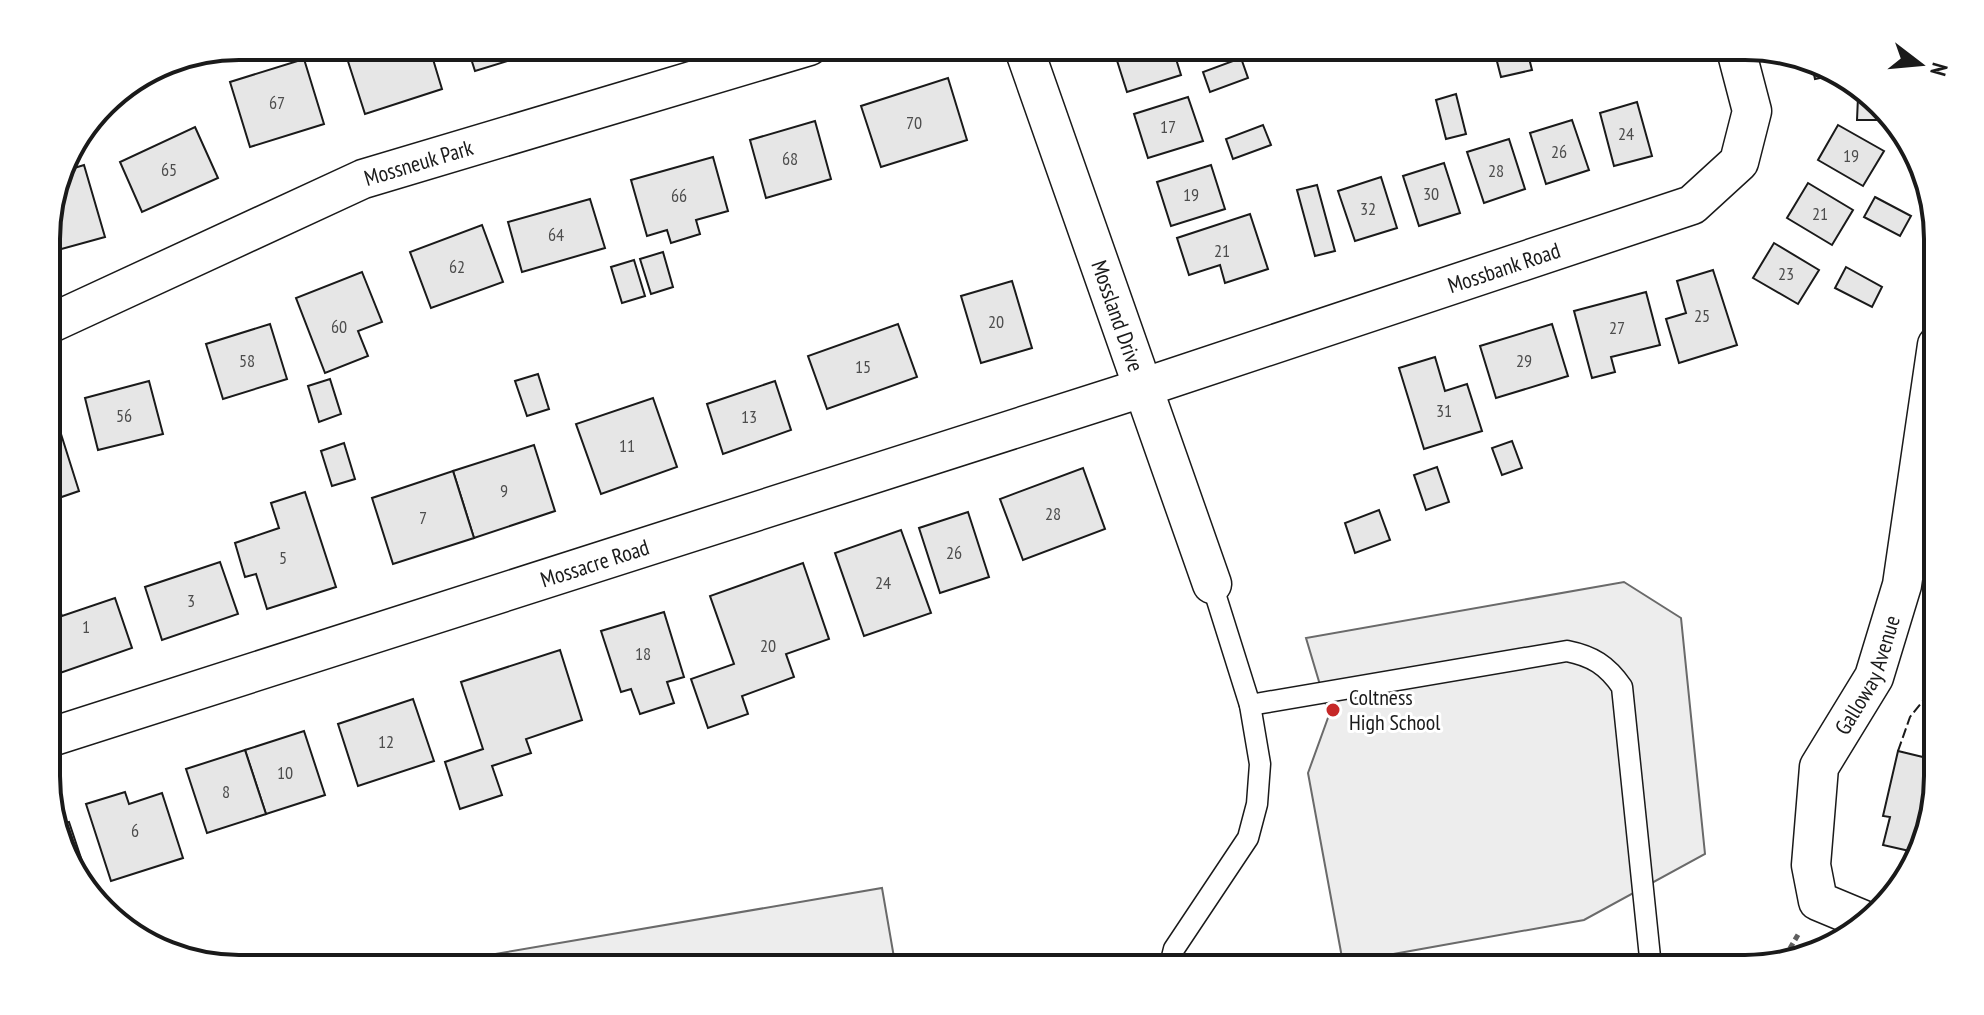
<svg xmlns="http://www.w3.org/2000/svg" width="1984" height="1015" font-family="'PT Sans Narrow',sans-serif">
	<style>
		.built { fill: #ededed; stroke: #6a6a6a; stroke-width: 2 }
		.building { fill: #e6e6e6; stroke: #1a1a1a; stroke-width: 2 }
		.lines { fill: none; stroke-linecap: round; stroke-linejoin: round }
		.lane-casing { stroke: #1a1a1a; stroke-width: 23 }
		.street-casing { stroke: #1a1a1a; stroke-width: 41 }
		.path { stroke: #5f5f5f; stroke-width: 5; stroke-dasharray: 6 4; stroke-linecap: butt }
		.lane { stroke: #fff; stroke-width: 20 }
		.street { stroke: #fff; stroke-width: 38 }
		.fence { stroke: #1a1a1a; stroke-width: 2; stroke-dasharray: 10 4; stroke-linecap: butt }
		.poi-dot { fill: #c62828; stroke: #fff; stroke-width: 3 }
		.labels { text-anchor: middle; stroke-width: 6; stroke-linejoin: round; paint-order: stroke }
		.number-label { font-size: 18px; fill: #4d4d4d }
		.street-label { font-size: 22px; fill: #1a1a1a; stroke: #fff }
		.poi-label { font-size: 22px; fill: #1a1a1a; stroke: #fff; text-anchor: start }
		.rim { fill: none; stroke: #1a1a1a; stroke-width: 4 }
	</style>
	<rect width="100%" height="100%" fill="#fff"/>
	<g class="built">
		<polygon points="1624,582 1681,618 1705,854 1584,920 1343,963 1308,773 1329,715 1306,638"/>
		<polygon points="882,888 896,969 407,969"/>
	</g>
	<g class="building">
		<polygon points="353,46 429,46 442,89 365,114 344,49"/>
		<polygon points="467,46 552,46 553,47 475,71"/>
		<polygon points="1119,46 1172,46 1181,75 1127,92 1113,48"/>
		<polygon points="1493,46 1526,46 1532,70 1501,77"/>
		<polygon points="1555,46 1580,46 1580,47 1557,54"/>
		<polygon points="1241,58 1248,78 1210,92 1203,72"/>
		<polygon points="304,59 324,124 250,147 230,82"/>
		<polygon points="1811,61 1830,66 1839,74 1815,79"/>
		<polygon points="948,78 967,140 881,167 861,106"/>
		<polygon points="1456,94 1466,134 1446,139 1436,100"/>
		<polygon points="1188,97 1203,141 1148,158 1134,114"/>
		<polygon points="1858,97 1866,97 1892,120 1857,120"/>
		<polygon points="1637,102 1652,156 1614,166 1600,113"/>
		<polygon points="1572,120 1589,170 1546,184 1530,133"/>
		<polygon points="815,121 831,179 766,198 750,140"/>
		<polygon points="1263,125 1271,145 1233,159 1226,139"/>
		<polygon points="1838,125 1884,151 1863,186 1818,160"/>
		<polygon points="195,127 218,178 142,212 120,162"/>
		<polygon points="1509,139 1525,189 1484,203 1467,152"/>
		<polygon points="713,157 728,211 696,220 700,234 671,243 667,230 647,236 631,180"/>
		<polygon points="1444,163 1460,213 1419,226 1403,176"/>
		<polygon points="84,165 105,237 47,253 46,226 61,172"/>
		<polygon points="1211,165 1225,209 1171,226 1157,182"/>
		<polygon points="1381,177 1397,228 1355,241 1338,191"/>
		<polygon points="1808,183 1853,210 1832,245 1787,218"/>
		<polygon points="1317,185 1335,251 1315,256 1297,190"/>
		<polygon points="1875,197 1911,216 1900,236 1864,217"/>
		<polygon points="590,199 605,248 522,272 508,222"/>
		<polygon points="1250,214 1268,269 1225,283 1220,265 1189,275 1177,238"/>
		<polygon points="482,225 503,282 431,308 410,252"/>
		<polygon points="1774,243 1819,270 1798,304 1753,278"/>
		<polygon points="663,252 673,287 651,294 640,259"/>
		<polygon points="634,260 645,296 622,303 611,267"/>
		<polygon points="1846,267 1882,287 1872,307 1835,288"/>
		<polygon points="1713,270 1737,345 1679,363 1666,319 1686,313 1677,281"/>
		<polygon points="362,272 382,322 358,331 368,356 325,373 296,298"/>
		<polygon points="1012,281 1032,348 981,363 961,296"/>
		<polygon points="1646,292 1660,345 1611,357 1615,372 1592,378 1574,311"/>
		<polygon points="270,324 287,379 223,399 206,344"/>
		<polygon points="898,324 917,377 827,409 808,356"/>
		<polygon points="1552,324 1568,376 1496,398 1480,346"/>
		<polygon points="1435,357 1445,391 1467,384 1482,431 1424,449 1399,368"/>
		<polygon points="538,374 549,409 527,416 515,381"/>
		<polygon points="330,379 341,414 319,422 308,386"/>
		<polygon points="149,381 163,434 98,450 85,398"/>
		<polygon points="775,381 791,430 723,454 707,404"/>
		<polygon points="653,398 677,467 601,494 576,424"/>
		<polygon points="55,415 79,491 47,502 47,418"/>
		<polygon points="1512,441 1522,468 1502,475 1492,448"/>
		<polygon points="344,443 355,479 332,486 321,451"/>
		<polygon points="534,445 555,511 474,538 453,471"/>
		<polygon points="1437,467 1449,502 1426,510 1414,475"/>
		<polygon points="1083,468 1105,529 1023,560 1000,499"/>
		<polygon points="453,471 474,538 393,564 372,498"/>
		<polygon points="305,492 336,587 267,609 256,574 245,577 235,543 279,528 271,503"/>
		<polygon points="1379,510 1390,540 1355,553 1345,523"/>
		<polygon points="968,512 989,577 940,593 919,528"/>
		<polygon points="901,530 931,613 864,636 835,553"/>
		<polygon points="220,562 238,614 162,640 145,587"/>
		<polygon points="803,563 829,639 786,654 794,677 742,696 748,714 708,728 691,679 734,664 710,596"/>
		<polygon points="115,598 132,648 60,673 47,637 47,609 58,605 62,616"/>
		<polygon points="664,612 684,677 667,682 674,703 640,714 631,689 621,692 601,631"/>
		<polygon points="560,650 582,720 526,739 531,753 492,766 502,795 460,809 445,762 483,749 461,682"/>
		<polygon points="413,699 434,761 358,786 338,724"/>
		<polygon points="304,731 325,795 266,814 245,750"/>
		<polygon points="1938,738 1938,776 1918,861 1912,860 1914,852 1883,845 1890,817 1883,816 1898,751 1927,758 1930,744"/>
		<polygon points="245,750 266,814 207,833 186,769"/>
		<polygon points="125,792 129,804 162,793 183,858 111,881 86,804"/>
		<polygon points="69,822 89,882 82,884 58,825"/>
	</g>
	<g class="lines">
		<defs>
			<g id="lane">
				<path d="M1250,705L1567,651C1592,656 1607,665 1622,687L1651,967L1640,969"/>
				<polyline points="1169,969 1174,949 1248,838 1257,804 1260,764 1250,705 1212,584"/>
			</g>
			<g id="street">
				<path id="s1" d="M1023,46L1212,584"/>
				<path id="s2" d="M47,325L363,179L809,46"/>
				<path id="s3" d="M48,738L1142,388L1692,205L1739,162L1752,111L1735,46"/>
				<path id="s4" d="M1866,921L1818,901L1811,865L1819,767L1874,677L1902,585L1937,345"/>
			</g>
		</defs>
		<use href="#lane" class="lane-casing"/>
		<use href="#street" class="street-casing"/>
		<polyline class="path" points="1787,958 1789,950 1799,933"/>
		<use href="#lane" class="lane"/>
		<use href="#street" class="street"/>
		<polyline class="fence" points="1898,751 1910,717 1938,682"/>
	</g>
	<circle class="poi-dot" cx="1333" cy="710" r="8"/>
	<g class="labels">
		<g class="number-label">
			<text x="277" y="109">67</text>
			<text x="914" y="129">70</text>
			<text x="1168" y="133">17</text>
			<text x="1626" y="140">24</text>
			<text x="1559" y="158">26</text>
			<text x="1851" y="162">19</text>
			<text x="790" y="165">68</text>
			<text x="169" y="176">65</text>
			<text x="1496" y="177">28</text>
			<text x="1431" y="200">30</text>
			<text x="1191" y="201">19</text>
			<text x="679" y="202">66</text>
			<text x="1368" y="215">32</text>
			<text x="1820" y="220">21</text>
			<text x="556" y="241">64</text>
			<text x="1222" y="257">21</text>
			<text x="457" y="273">62</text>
			<text x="1786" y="280">23</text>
			<text x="1702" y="322">25</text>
			<text x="996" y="328">20</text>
			<text x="339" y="333">60</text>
			<text x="1617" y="334">27</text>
			<text x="247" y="367">58</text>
			<text x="1524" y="367">29</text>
			<text x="863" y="373">15</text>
			<text x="1444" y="417">31</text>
			<text x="124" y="422">56</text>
			<text x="749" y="423">13</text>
			<text x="627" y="452">11</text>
			<text x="504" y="497">9</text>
			<text x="1053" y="520">28</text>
			<text x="423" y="524">7</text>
			<text x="954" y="559">26</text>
			<text x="283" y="564">5</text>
			<text x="883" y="589">24</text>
			<text x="191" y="607">3</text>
			<text x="86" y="633">1</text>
			<text x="768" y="652">20</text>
			<text x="643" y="660">18</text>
			<text x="386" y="748">12</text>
			<text x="285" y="779">10</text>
			<text x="226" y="798">8</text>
			<text x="135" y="837">6</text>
		</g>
		<g class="street-label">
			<text dy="8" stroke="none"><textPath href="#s2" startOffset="406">Mossneuk Park</textPath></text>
			<text dy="8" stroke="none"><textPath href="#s3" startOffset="1530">Mossbank Road</textPath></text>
			<text dy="8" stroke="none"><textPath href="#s1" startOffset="286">Mossland Drive</textPath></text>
			<text dy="8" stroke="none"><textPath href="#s3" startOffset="574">Mossacre Road</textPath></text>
			<text dy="8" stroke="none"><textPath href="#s4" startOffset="292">Galloway Avenue</textPath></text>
		</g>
		<g class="poi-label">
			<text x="1349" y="705">Coltness<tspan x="1349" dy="25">High School</tspan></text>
		</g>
	</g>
	<path d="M0 0H1984V1015H0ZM239 60H1745A179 179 0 0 1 1924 239V776A179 179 0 0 1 1745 955H239A179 179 0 0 1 60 776V239A179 179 0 0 1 239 60Z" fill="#fff" fill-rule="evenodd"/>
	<path class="rim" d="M239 60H1745A179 179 0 0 1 1924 239V776A179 179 0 0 1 1745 955H239A179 179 0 0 1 60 776V239A179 179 0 0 1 239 60Z"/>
	<g transform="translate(1920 64) rotate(106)" stroke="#ffffff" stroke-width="6" paint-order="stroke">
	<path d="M0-6L14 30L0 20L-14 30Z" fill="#1a1a1a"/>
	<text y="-12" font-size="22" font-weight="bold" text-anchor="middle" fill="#1a1a1a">N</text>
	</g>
</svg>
